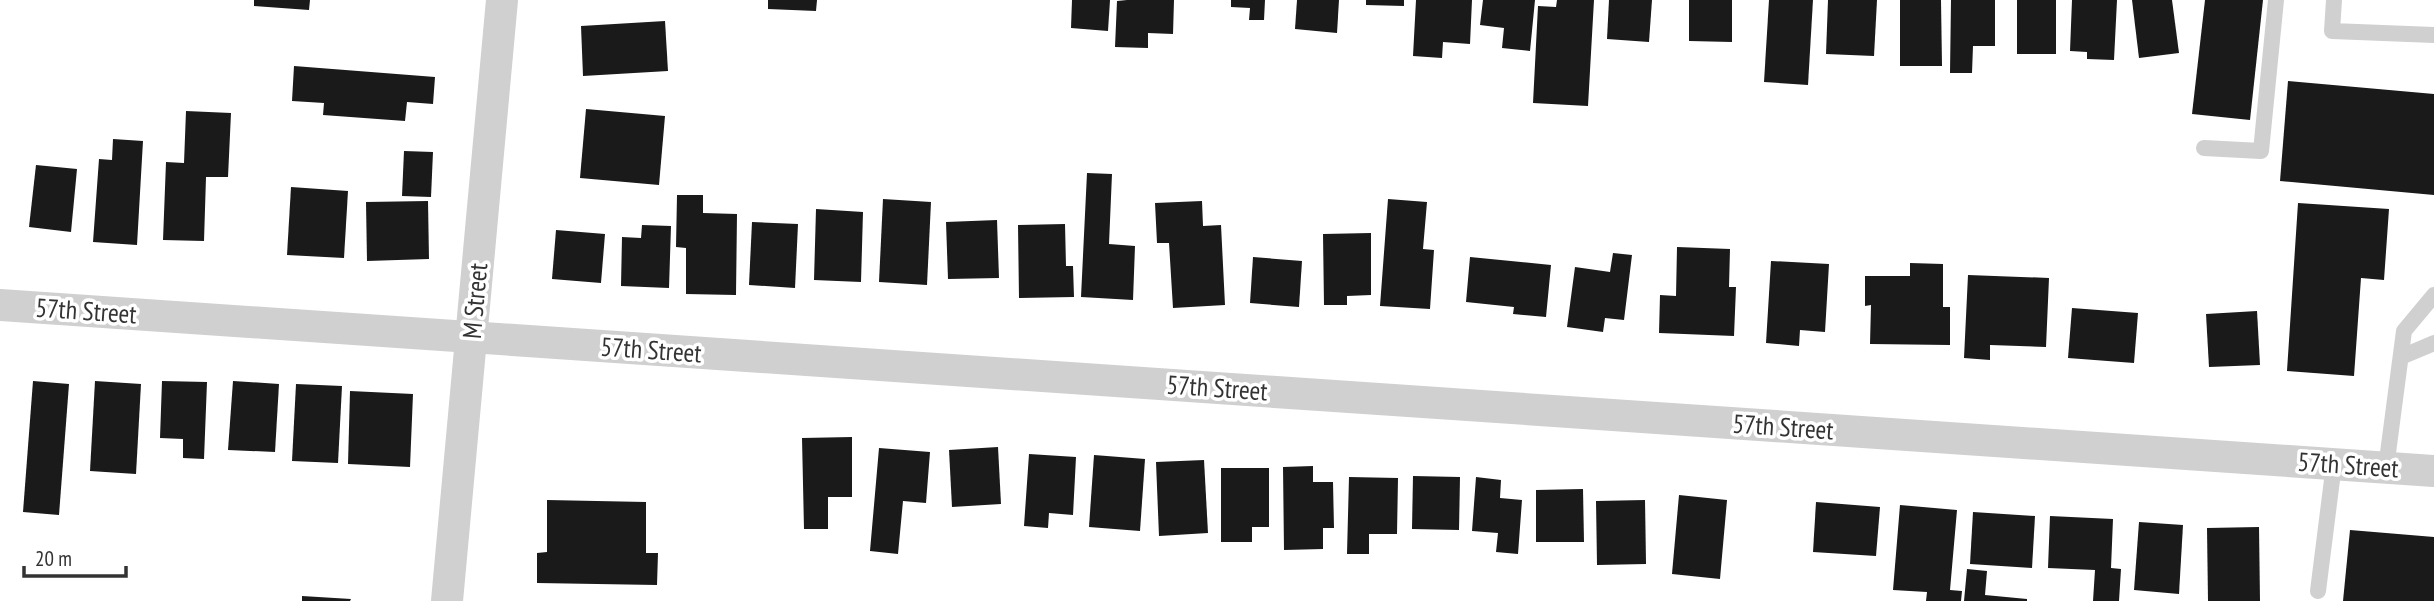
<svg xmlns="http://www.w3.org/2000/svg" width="2434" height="601" font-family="'PT Sans Narrow',sans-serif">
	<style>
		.building { fill: #1a1a1a }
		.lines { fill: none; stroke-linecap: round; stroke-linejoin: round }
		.service { stroke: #d0d0d0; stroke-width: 16 }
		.minor { stroke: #d0d0d0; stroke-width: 32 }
		.labels { text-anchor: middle; stroke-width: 7; stroke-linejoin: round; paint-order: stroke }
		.street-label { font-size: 26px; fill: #333; stroke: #fff }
	</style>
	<rect width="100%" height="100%" fill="#fff"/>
	<g class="building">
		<polygon points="254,0 310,0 309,10 254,6"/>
		<polygon points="768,0 817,0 816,11 768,9"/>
		<polygon points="1072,0 1110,0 1108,31 1071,28"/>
		<polygon points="1127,0 1174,0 1173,34 1148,33 1148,48 1115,47 1117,1"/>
		<polygon points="1231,0 1265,0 1264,20 1249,20 1250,8 1231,7"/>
		<polygon points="1297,0 1339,0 1337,33 1295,29"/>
		<polygon points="1366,0 1404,0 1404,6 1366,5"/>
		<polygon points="1416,0 1472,0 1470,44 1443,42 1442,58 1413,56"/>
		<polygon points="1483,0 1535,0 1530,51 1502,48 1504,28 1480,25"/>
		<polygon points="1557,0 1594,0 1588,106 1533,103 1538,6 1556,7"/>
		<polygon points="1609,0 1652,0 1649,42 1607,39"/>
		<polygon points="1689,0 1732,0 1732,42 1689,41"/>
		<polygon points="1769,0 1813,0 1808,85 1764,82"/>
		<polygon points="1828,0 1877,0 1874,56 1826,54"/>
		<polygon points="1900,0 1941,0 1942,66 1900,66"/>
		<polygon points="1951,0 1995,0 1995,46 1973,46 1972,73 1950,73"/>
		<rect x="2017" y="0" width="39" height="54"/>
		<polygon points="2072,0 2117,0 2114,60 2087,59 2087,52 2070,51"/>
		<polygon points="2132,0 2172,0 2179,53 2139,58"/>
		<polygon points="2205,0 2263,0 2250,120 2192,114"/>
		<polygon points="665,21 668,71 583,76 581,26"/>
		<polygon points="294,66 435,77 433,104 407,102 405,121 323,115 324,103 292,101"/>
		<polygon points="2288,81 2434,94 2434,195 2280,181"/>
		<polygon points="586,109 665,116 659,185 580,178"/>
		<polygon points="186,111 231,113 228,177 206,177 204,241 163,240 166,162 184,163"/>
		<polygon points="113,139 143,141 137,245 93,242 99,159 112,160"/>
		<polygon points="404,151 433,152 431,197 402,196"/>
		<polygon points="36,165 77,169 71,232 29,227"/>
		<polygon points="1087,173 1112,174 1109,244 1135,246 1133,300 1081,297"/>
		<polygon points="291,187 348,191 344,258 287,255"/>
		<polygon points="677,195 703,195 703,213 737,214 736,295 686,294 686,248 676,247"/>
		<polygon points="883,199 931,202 927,285 879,282"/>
		<polygon points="1388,199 1427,202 1423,249 1434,250 1430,309 1380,306"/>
		<polygon points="428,201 429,259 367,261 366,202"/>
		<polygon points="1202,201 1203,226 1221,225 1225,305 1173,308 1169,243 1157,243 1155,203"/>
		<polygon points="2298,203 2389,209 2384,280 2361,278 2354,376 2287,371"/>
		<polygon points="816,209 863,212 861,282 814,280"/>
		<polygon points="997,220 999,278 948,279 946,222"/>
		<polygon points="752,222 798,224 795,288 749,285"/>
		<polygon points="1065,224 1066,266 1073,266 1074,297 1019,298 1018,225"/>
		<polygon points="642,225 671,226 669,288 621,286 622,237 641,238"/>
		<polygon points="556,230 605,234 601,283 552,279"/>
		<polygon points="1371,233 1371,295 1347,296 1347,305 1324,305 1323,234"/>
		<polygon points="1677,247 1730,249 1729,287 1736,287 1734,336 1659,333 1660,295 1676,296"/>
		<polygon points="1613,253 1632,255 1624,320 1605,318 1603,332 1567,327 1575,267 1610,272"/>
		<polygon points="1253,257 1302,261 1299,307 1250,303"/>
		<polygon points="1470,257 1551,265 1546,317 1513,314 1514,307 1466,302"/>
		<polygon points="1771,261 1829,264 1825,332 1800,330 1799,346 1766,343"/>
		<polygon points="1910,263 1943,264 1943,307 1950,307 1950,345 1870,344 1871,305 1865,306 1865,276 1910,276"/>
		<polygon points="1968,275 2049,278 2046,347 1990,345 1990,360 1964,358"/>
		<polygon points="2072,308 2138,313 2134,363 2068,358"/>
		<polygon points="2257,311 2260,365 2209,367 2206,314"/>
		<polygon points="33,381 69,384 59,515 23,512"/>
		<polygon points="95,381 141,384 136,474 90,471"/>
		<polygon points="162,381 207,382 204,459 183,458 183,439 160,438"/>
		<polygon points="233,381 279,384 275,452 228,450"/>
		<polygon points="296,384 342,386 338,463 292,461"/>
		<polygon points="350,391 413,394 410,467 348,464"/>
		<polygon points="852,437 852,497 828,497 828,529 804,529 802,438"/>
		<polygon points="998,447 1001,504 952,507 949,450"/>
		<polygon points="879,448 930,452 926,503 903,501 898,554 870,551"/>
		<polygon points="1029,454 1076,457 1073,515 1049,513 1048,528 1024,526"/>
		<polygon points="1094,455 1145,459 1140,531 1089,527"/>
		<polygon points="1204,460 1208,533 1159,536 1156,462"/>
		<polygon points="1313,466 1313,482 1333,482 1334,528 1323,528 1323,549 1284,550 1283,467"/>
		<polygon points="1221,468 1269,468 1269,527 1252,527 1252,542 1221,542"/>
		<polygon points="1413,476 1460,477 1459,530 1412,529"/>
		<polygon points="1349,477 1398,478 1397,534 1369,534 1369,554 1347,554"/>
		<polygon points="1476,477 1501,480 1500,498 1522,500 1518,554 1496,552 1498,533 1472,531"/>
		<polygon points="1583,489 1584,542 1536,542 1536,490"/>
		<polygon points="1679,495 1727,500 1720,579 1672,574"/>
		<polygon points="547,500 646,502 646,553 658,553 657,585 537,583 537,553 547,552"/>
		<polygon points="1645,500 1646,564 1597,565 1596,501"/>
		<polygon points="1816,502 1880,507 1876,556 1813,552"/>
		<polygon points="1900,505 1957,510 1950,590 1962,591 1961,601 1926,601 1927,592 1893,590"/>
		<polygon points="1973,512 2035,516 2032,568 1970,564"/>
		<polygon points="2050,516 2113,519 2111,568 2121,569 2119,601 2093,601 2095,570 2048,568"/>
		<polygon points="2139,522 2183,525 2179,594 2134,590"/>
		<polygon points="2259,527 2260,601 2208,601 2207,528"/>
		<polygon points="2350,530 2434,537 2434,601 2343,601"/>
		<polygon points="1967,569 1987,571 1985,595 2027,599 2027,601 1964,601"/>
		<polygon points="302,596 351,599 350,601 302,601"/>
	</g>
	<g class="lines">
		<g class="service">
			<polyline points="2334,0 2332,31 2434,35"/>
			<polyline points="2204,148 2261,151 2276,0"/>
			<polyline points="2401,357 2434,343"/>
			<polyline points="2386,468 2404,331 2434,295"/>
			<polyline points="2318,591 2334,464"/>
		</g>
		<g class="minor">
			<polyline points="0,305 2434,471"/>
			<polyline points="447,601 502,0"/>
		</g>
	</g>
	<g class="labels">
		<g class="street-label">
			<text transform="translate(475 301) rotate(-85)" y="9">M Street</text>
			<text transform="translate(86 311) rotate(4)" y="9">57th Street</text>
			<text transform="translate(651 350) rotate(4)" y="9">57th Street</text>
			<text transform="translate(1217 388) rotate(4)" y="9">57th Street</text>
			<text transform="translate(1783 427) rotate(4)" y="9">57th Street</text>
			<text transform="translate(2348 465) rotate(4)" y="9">57th Street</text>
		</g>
	</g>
	<path d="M24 566v10h102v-10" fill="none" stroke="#333333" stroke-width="3.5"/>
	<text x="35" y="566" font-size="21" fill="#333333" stroke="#ffffff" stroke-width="5" paint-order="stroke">20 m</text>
</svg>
